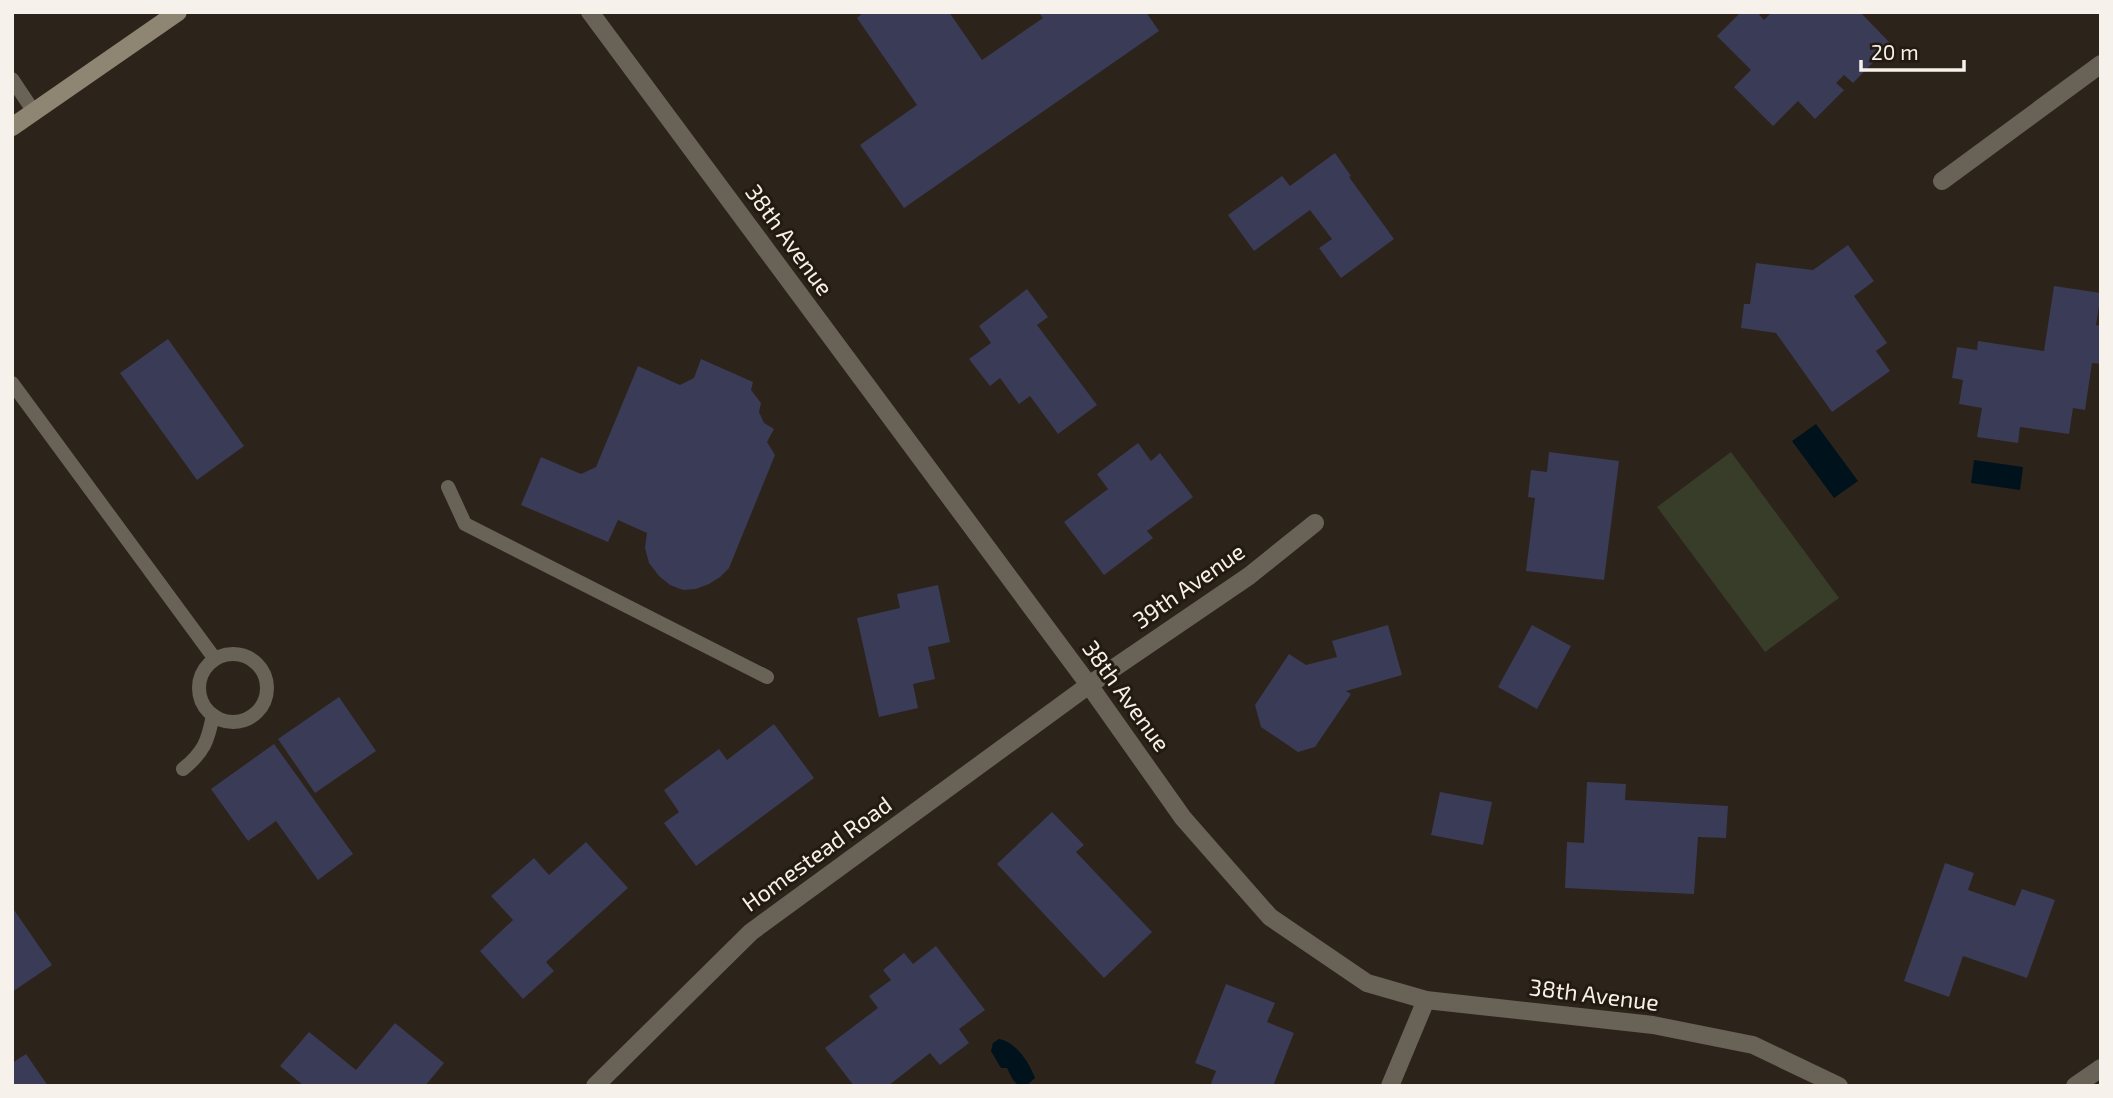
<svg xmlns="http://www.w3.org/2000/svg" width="2113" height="1098" font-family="'Exo 2',sans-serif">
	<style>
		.green { fill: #373d28 }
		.water { fill: #00121b }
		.building { fill: #3a3b56 }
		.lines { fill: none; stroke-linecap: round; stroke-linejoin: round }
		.service { stroke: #686356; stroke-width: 14 }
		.minor { stroke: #686356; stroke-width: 18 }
		.secondary { stroke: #8e8672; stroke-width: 18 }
		.labels { text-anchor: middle; stroke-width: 6; stroke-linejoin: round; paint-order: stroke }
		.street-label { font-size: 23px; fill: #f7f1eb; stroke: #231a11 }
	</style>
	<rect width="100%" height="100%" fill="#2c231b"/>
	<polygon class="green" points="1731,452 1839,598 1765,652 1657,507"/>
	<g class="water">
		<polygon points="1816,424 1858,481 1834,498 1792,441"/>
		<polygon points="1974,460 2023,467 2020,490 1971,483"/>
		<path d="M999,1039C1016,1042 1029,1062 1035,1078L1027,1085L1019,1086L1013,1080L1007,1068H1001L991,1051L993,1043Z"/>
	</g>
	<g class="building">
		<polygon points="864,12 949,12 982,60 1043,18 1038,12 1146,12 1159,31 904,208 860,145 917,105 857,18"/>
		<polygon points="1741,12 1757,12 1764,20 1772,12 1860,12 1891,44 1853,83 1844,75 1836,83 1844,90 1815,119 1798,101 1773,126 1734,87 1751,70 1717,36"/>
		<polygon points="1335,153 1351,176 1349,177 1394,239 1341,278 1319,248 1332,239 1310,210 1254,251 1228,215 1282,176 1290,186"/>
		<polygon points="1848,245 1874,281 1854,296 1887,343 1876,351 1890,371 1832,412 1776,333 1741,328 1744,304 1750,304 1756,263 1813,270"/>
		<polygon points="2054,286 2101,293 2096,325 2101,326 2101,364 2092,363 2085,410 2073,408 2069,434 2020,427 2018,443 1977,437 1982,408 1959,404 1963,380 1952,378 1957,347 1977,350 1978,341 2044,351"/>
		<polygon points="1027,289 1048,317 1037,325 1097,405 1058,434 1030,396 1019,404 1000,378 990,386 969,359 991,343 979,326"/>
		<polygon points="168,339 244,446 197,480 120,373"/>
		<polygon points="701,359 753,382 751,390 761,403 759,412 764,423 774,429 767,442 775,455 729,568 720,577 709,584 696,589 683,590 670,585 659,576 649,563 645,548 647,533 618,520 608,542 521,505 541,457 581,474 596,467 638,366 680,385 694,378"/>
		<polygon points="1138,443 1151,461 1160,453 1193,497 1147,531 1153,538 1104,575 1064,522 1108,489 1097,474"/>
		<polygon points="1549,452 1619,461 1604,580 1526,571 1535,498 1528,497 1531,470 1547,472"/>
		<polygon points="938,585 950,642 928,647 935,679 913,684 918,708 879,717 857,618 900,608 897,594"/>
		<polygon points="1388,625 1402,675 1346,691 1351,694 1315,747 1298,752 1261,727 1255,705 1289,654 1306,665 1337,657 1332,641"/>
		<polygon points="1532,625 1571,646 1537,709 1498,687"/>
		<polygon points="339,697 376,751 315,793 278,739"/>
		<polygon points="774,724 814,778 696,866 664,823 679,812 664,790 719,749 727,760"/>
		<polygon points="274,744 353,854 318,880 276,821 248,841 211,789"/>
		<polygon points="1587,782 1626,784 1625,800 1728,806 1726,838 1698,837 1694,894 1565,888 1567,842 1584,843"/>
		<polygon points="1440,792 1492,802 1483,845 1431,835"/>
		<polygon points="1052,812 1084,845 1076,852 1152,932 1104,978 997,864"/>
		<polygon points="586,842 628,888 546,962 554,971 523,999 480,951 513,920 491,896 534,858 549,875"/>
		<polygon points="1945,863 1974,873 1968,890 2015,906 2022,889 2055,900 2027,978 1963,956 1949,997 1904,981"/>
		<polygon points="12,907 52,965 12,992"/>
		<polygon points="936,946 985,1010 959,1029 969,1043 940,1065 930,1053 888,1086 854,1086 825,1048 878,1008 869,996 891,980 883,970 904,953 913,964"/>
		<polygon points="1226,984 1275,1003 1267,1022 1294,1033 1273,1086 1210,1086 1216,1071 1195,1063"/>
		<polygon points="395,1023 444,1063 425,1086 304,1086 280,1066 309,1032 356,1070"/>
		<polygon points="26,1054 48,1086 12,1086 12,1063"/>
	</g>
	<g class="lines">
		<g class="service">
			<polyline points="12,79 34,112"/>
			<polyline points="12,383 215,659"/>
			<polyline points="448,487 465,524 767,677"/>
			<circle cx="233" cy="688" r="34"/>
			<path d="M183,769C204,752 208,741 213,715"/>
		</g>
		<g class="minor">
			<polyline points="590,12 1089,685 1183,818 1270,917 1367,983 1426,1000 1653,1025 1753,1045 1839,1086"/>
			<polyline points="1942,181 2101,64"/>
			<polyline points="595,1086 751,932 1089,685 1249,576 1315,523"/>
			<polyline points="1390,1086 1426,1000"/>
			<polyline points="2075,1086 2101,1068"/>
		</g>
		<polyline class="secondary" points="12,127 178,12"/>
	</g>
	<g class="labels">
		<g class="street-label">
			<text transform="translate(789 240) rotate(54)" y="8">38th Avenue</text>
			<text transform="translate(1189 586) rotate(-35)" y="8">39th Avenue</text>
			<text transform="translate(1126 696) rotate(54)" y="8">38th Avenue</text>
			<text transform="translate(817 854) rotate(-36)" y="8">Homestead Road</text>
			<text transform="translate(1594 995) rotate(7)" y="8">38th Avenue</text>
		</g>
	</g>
	<rect width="2113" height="1098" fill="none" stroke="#f7f1eb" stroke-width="28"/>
	<path d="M1861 60v10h103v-10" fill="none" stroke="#f7f1eb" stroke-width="3.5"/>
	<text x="1871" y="60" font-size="21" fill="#f7f1eb" stroke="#231a11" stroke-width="5" paint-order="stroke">20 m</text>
</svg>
